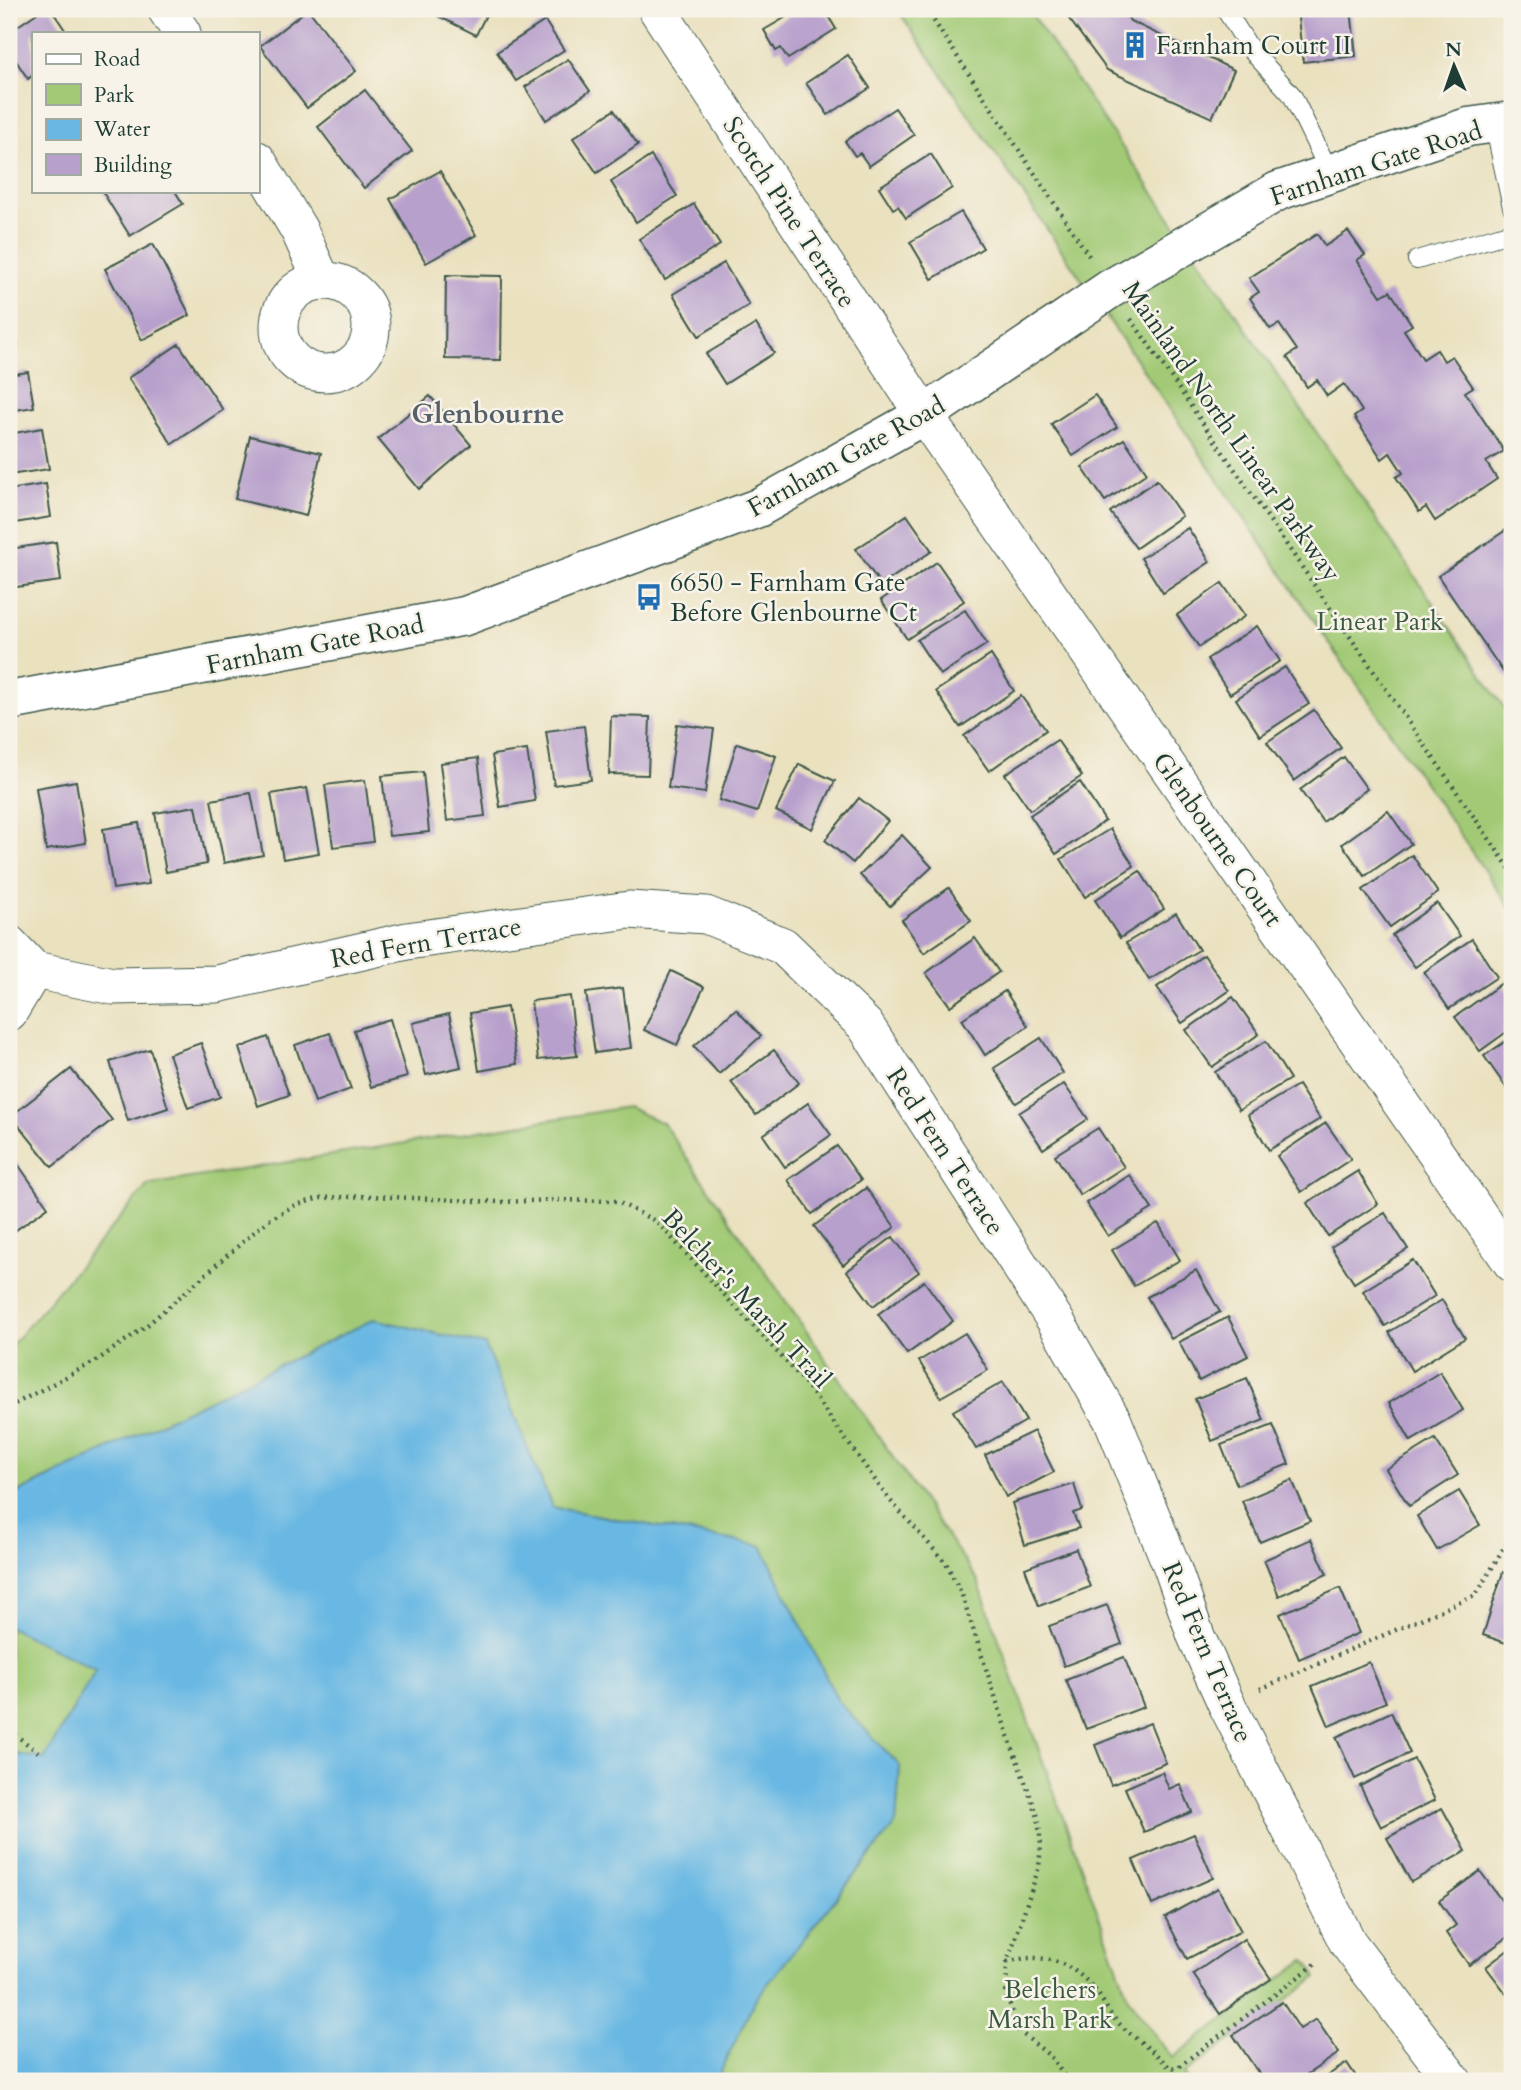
<svg xmlns="http://www.w3.org/2000/svg" width="1521" height="2090" font-family="Cardo,serif">
	<style>
		.green { fill: #a2ca76; stroke: #608455; stroke-width: 2 }
		.water { fill: #69b8e3; stroke: #447a8c; stroke-width: 2 }
		.building { fill: #b8a0cc }
		.lines { fill: none; stroke-linecap: round; stroke-linejoin: round }
		.lane-casing { stroke: #3d5649; stroke-width: 20 }
		.street-casing { stroke: #3d5649; stroke-width: 39 }
		.secondary-casing { stroke: #3d5649; stroke-width: 41 }
		.path { stroke: #3d5649; stroke-width: 4.5; stroke-dasharray: 2 5; stroke-linecap: butt }
		.lane { stroke: #fff; stroke-width: 18 }
		.street { stroke: #fff; stroke-width: 37 }
		.secondary { stroke: #fff; stroke-width: 38 }
		.labels { text-anchor: middle; stroke-width: 5; stroke-linejoin: round; paint-order: stroke }
		.poi-label { font-size: 26px; fill: #1f3d34; stroke: #f7f3e8; text-anchor: start }
		.street-label { font-size: 26px; fill: #1f3d34; stroke: #f7f3e8 }
		.park-label { font-size: 26px; fill: #395941; stroke: #f7f3e8 }
		.neighbourhood-label { font-size: 28px; font-weight: bold; fill: #556069; stroke: #f7f3e8 }
	</style>
	<rect width="100%" height="100%" fill="#f7f3e8"/>
	<filter id="ink" filterUnits="userSpaceOnUse"><feTurbulence type="fractalNoise" baseFrequency=".0143" numOctaves="2"/><feDisplacementMap in="SourceGraphic" scale="14" xChannelSelector="R" yChannelSelector="G"/><feConvolveMatrix kernelMatrix="1 2 1 2 8 2 1 2 1" color-interpolation-filters="sRGB"/></filter>
	<filter id="wash" filterUnits="userSpaceOnUse"><feTurbulence type="fractalNoise" baseFrequency=".00686" numOctaves="4" result="noise"/><feDisplacementMap in="SourceGraphic" scale="28" xChannelSelector="R" yChannelSelector="G"/><feGaussianBlur stdDeviation="1.57" result="paint"/><feColorMatrix in="noise" values="0 0 0 0 0 0 0 0 0 0 0 0 0 0 0 0 0 1.4 0 .05"/><feComposite in="paint" operator="in"/></filter>
	<g filter="url(#wash)">
		<rect width="100%" height="100%" fill="#eae1bf"/>
		<g class="green">
			<polygon points="897,9 1028,9 1512,719 1512,911"/>
			<polygon points="627,1107 663,1123 977,1579 1129,1999 1172,2058 1305,1960 1317,1977 1184,2074 1189,2081 716,2081 755,2000 896,1823 900,1766 838,1701 762,1546 552,1507 485,1345 374,1319 9,1497 9,1348 148,1185"/>
			<polygon points="9,1627 96,1670 44,1759 9,1753"/>
		</g>
		<polygon class="water" points="374,1319 485,1345 552,1507 762,1546 838,1701 900,1766 896,1823 755,2000 716,2081 9,2081 9,1753 44,1759 96,1670 9,1627 9,1497"/>
		<g id="blocks">
			<g class="building">
				<polygon points="43,9 51,9 67,33 33,33 33,75 28,79 9,50 9,32"/>
				<polygon points="308,9 356,71 307,108 260,46"/>
				<polygon points="442,9 489,9 476,35 438,16"/>
				<polygon points="800,9 824,9 836,29 788,59 781,48 776,51 764,30"/>
				<polygon points="1066,9 1123,9 1130,21 1234,70 1212,118 1107,70 1067,16"/>
				<polygon points="1297,9 1351,9 1356,56 1303,62"/>
				<polygon points="545,21 564,50 516,81 497,52"/>
				<polygon points="848,55 870,88 828,115 806,83"/>
				<polygon points="568,59 590,91 546,120 525,87"/>
				<polygon points="365,90 412,151 364,188 318,127"/>
				<polygon points="895,108 914,135 869,166 860,153 855,156 845,141"/>
				<polygon points="614,110 638,145 597,173 573,138"/>
				<polygon points="931,154 952,188 906,218 898,206 893,209 879,187"/>
				<polygon points="651,156 677,196 636,222 611,182"/>
				<polygon points="440,171 476,235 426,263 390,199"/>
				<polygon points="102,191 175,191 183,204 130,236"/>
				<polygon points="694,204 720,245 665,280 639,239"/>
				<polygon points="961,212 983,248 932,279 910,242"/>
				<polygon points="1348,231 1365,255 1357,260 1381,296 1390,291 1412,325 1404,330 1423,359 1437,350 1444,361 1452,356 1473,387 1465,392 1504,451 1486,462 1497,479 1435,521 1426,507 1419,512 1396,477 1403,473 1390,453 1382,459 1354,417 1362,411 1344,384 1327,396 1317,380 1307,387 1287,357 1297,350 1279,324 1270,329 1250,298 1259,292 1249,278 1317,234 1325,246"/>
				<polygon points="153,244 190,315 142,340 105,269"/>
				<polygon points="724,263 749,305 699,336 673,294"/>
				<polygon points="446,275 502,276 501,360 445,359"/>
				<polygon points="9,320 18,345 9,349"/>
				<polygon points="756,324 774,353 725,384 706,354"/>
				<polygon points="179,344 223,410 172,444 128,378"/>
				<polygon points="28,372 34,407 9,411 9,375"/>
				<polygon points="1095,395 1117,427 1073,456 1051,424"/>
				<polygon points="430,396 471,445 419,489 378,439"/>
				<polygon points="42,428 49,469 9,475 9,434"/>
				<polygon points="250,436 321,453 306,516 235,499"/>
				<polygon points="1124,439 1147,473 1105,501 1082,467"/>
				<polygon points="1157,480 1182,516 1136,548 1110,512"/>
				<polygon points="46,484 51,517 9,524 9,490"/>
				<polygon points="907,515 932,551 881,585 856,549"/>
				<polygon points="1512,526 1512,685 1438,576"/>
				<polygon points="1188,528 1210,562 1163,593 1141,558"/>
				<polygon points="56,542 61,581 9,588 9,549"/>
				<polygon points="937,562 964,601 907,639 881,600"/>
				<polygon points="1222,583 1245,616 1199,647 1177,615"/>
				<polygon points="965,610 987,644 940,675 917,640"/>
				<polygon points="1257,626 1280,661 1230,694 1207,659"/>
				<polygon points="991,655 1014,691 960,727 936,691"/>
				<polygon points="1285,667 1309,704 1260,736 1236,699"/>
				<polygon points="1021,696 1046,730 989,771 964,736"/>
				<polygon points="1314,710 1341,748 1294,781 1267,742"/>
				<polygon points="611,716 650,717 648,775 609,774"/>
				<polygon points="677,724 714,729 705,793 668,788"/>
				<polygon points="584,726 591,780 554,785 546,731"/>
				<polygon points="1057,740 1082,776 1030,810 1005,774"/>
				<polygon points="737,743 776,756 757,812 719,800"/>
				<polygon points="527,750 535,801 500,807 492,755"/>
				<polygon points="1344,757 1367,789 1323,822 1300,790"/>
				<polygon points="478,758 485,816 447,821 440,763"/>
				<polygon points="799,764 835,781 812,829 776,811"/>
				<polygon points="423,772 429,832 389,836 382,776"/>
				<polygon points="365,780 373,842 333,847 325,785"/>
				<polygon points="76,781 86,843 46,850 36,788"/>
				<polygon points="1080,782 1105,821 1056,854 1030,815"/>
				<polygon points="307,788 319,853 283,859 271,794"/>
				<polygon points="251,793 263,855 224,863 211,800"/>
				<polygon points="859,798 888,821 853,863 825,840"/>
				<polygon points="196,806 207,864 166,872 155,813"/>
				<polygon points="1388,811 1411,844 1365,876 1342,844"/>
				<polygon points="139,823 149,884 113,889 103,829"/>
				<polygon points="1110,829 1134,866 1085,897 1061,859"/>
				<polygon points="902,835 932,867 890,906 860,875"/>
				<polygon points="1412,855 1438,893 1390,927 1363,890"/>
				<polygon points="1140,871 1164,909 1120,938 1095,900"/>
				<polygon points="949,888 971,921 924,953 902,920"/>
				<polygon points="1437,903 1460,936 1415,967 1392,935"/>
				<polygon points="1176,913 1199,950 1149,980 1126,943"/>
				<polygon points="975,938 999,972 950,1006 926,973"/>
				<polygon points="1472,939 1497,977 1449,1009 1424,972"/>
				<polygon points="1204,955 1229,991 1182,1023 1157,987"/>
				<polygon points="671,971 704,987 677,1045 644,1030"/>
				<polygon points="1502,983 1512,997 1512,1028 1480,1051 1455,1017"/>
				<polygon points="623,988 631,1048 595,1053 586,993"/>
				<polygon points="1005,991 1028,1026 985,1055 962,1019"/>
				<polygon points="570,996 577,1056 538,1060 531,1001"/>
				<polygon points="1233,997 1259,1034 1212,1067 1186,1030"/>
				<polygon points="507,1007 517,1064 479,1071 470,1013"/>
				<polygon points="736,1009 761,1036 719,1074 694,1046"/>
				<polygon points="449,1014 461,1067 426,1075 413,1023"/>
				<polygon points="390,1019 407,1077 371,1087 354,1030"/>
				<polygon points="330,1033 351,1089 315,1102 295,1045"/>
				<polygon points="268,1037 289,1095 258,1106 239,1048"/>
				<polygon points="1512,1037 1512,1091 1510,1093 1484,1056"/>
				<polygon points="1041,1038 1063,1073 1016,1103 994,1068"/>
				<polygon points="1266,1041 1290,1079 1239,1110 1215,1072"/>
				<polygon points="201,1043 220,1097 188,1108 169,1054"/>
				<polygon points="150,1049 168,1108 128,1121 110,1062"/>
				<polygon points="774,1050 799,1083 756,1115 731,1082"/>
				<polygon points="71,1069 112,1120 52,1167 11,1116"/>
				<polygon points="1064,1084 1088,1119 1043,1149 1019,1113"/>
				<polygon points="1298,1085 1320,1119 1269,1150 1248,1115"/>
				<polygon points="808,1103 831,1135 785,1167 763,1135"/>
				<polygon points="1326,1123 1351,1159 1301,1192 1277,1156"/>
				<polygon points="1098,1128 1124,1167 1080,1195 1055,1155"/>
				<polygon points="837,1146 861,1180 812,1214 788,1180"/>
				<polygon points="15,1160 48,1207 9,1235 9,1164"/>
				<polygon points="1358,1171 1378,1204 1328,1236 1307,1203"/>
				<polygon points="1130,1175 1152,1209 1108,1236 1086,1203"/>
				<polygon points="866,1188 895,1227 843,1265 814,1226"/>
				<polygon points="1385,1213 1408,1249 1354,1283 1331,1247"/>
				<polygon points="1158,1223 1180,1260 1134,1286 1112,1250"/>
				<polygon points="893,1237 919,1272 873,1306 847,1271"/>
				<polygon points="1413,1260 1435,1296 1385,1326 1363,1291"/>
				<polygon points="1196,1270 1220,1312 1171,1339 1147,1297"/>
				<polygon points="924,1281 953,1321 907,1354 878,1314"/>
				<polygon points="1442,1300 1465,1338 1412,1371 1389,1332"/>
				<polygon points="1228,1317 1248,1356 1199,1381 1179,1342"/>
				<polygon points="965,1333 988,1370 941,1397 919,1361"/>
				<polygon points="1440,1372 1463,1410 1411,1441 1389,1403"/>
				<polygon points="1247,1378 1264,1420 1212,1441 1195,1399"/>
				<polygon points="1003,1382 1026,1421 976,1449 953,1411"/>
				<polygon points="1273,1425 1289,1464 1237,1485 1221,1445"/>
				<polygon points="1034,1431 1054,1472 1006,1497 985,1455"/>
				<polygon points="1435,1439 1458,1475 1409,1506 1386,1469"/>
				<polygon points="1292,1480 1310,1521 1260,1542 1242,1501"/>
				<polygon points="1074,1484 1082,1510 1073,1513 1079,1528 1025,1545 1012,1503"/>
				<polygon points="1459,1491 1480,1525 1437,1550 1417,1516"/>
				<polygon points="1311,1539 1327,1574 1279,1596 1264,1560"/>
				<polygon points="1076,1549 1090,1587 1039,1606 1025,1568"/>
				<polygon points="1503,1572 1512,1575 1512,1645 1483,1635"/>
				<polygon points="1340,1588 1359,1633 1299,1659 1280,1614"/>
				<polygon points="1107,1605 1122,1644 1064,1666 1049,1626"/>
				<polygon points="1124,1657 1144,1707 1086,1729 1066,1680"/>
				<polygon points="1369,1662 1386,1702 1329,1726 1312,1686"/>
				<polygon points="1391,1712 1410,1753 1355,1779 1336,1737"/>
				<polygon points="1150,1723 1166,1763 1111,1785 1095,1745"/>
				<polygon points="1414,1759 1435,1800 1381,1827 1360,1786"/>
				<polygon points="1162,1772 1169,1789 1180,1784 1192,1812 1144,1832 1125,1788"/>
				<polygon points="1442,1808 1466,1851 1411,1882 1387,1838"/>
				<polygon points="1194,1834 1213,1878 1152,1905 1133,1860"/>
				<polygon points="1480,1871 1512,1915 1512,1934 1469,1965 1446,1933 1456,1925 1439,1901"/>
				<polygon points="1218,1888 1241,1931 1187,1959 1165,1917"/>
				<polygon points="1244,1939 1271,1979 1220,2014 1193,1974"/>
				<polygon points="1512,1947 1512,2001 1486,1967"/>
				<polygon points="1282,2002 1300,2029 1316,2019 1339,2053 1297,2081 1264,2081 1233,2035"/>
				<polygon points="1347,2063 1359,2081 1319,2081"/>
			</g>
		</g>
	</g>
	<g filter="url(#ink)">
		<use href="#blocks" fill-opacity="0" stroke="#3d5649" stroke-width="2"/>
		<g class="lines">
			<defs>
				<g id="lane">
					<polyline points="1225,9 1251,50 1292,95 1330,173"/>
					<polyline points="1494,124 1512,207"/>
					<polyline points="1417,260 1512,232"/>
				</g>
				<g id="street">
					<polyline points="166,9 182,33"/>
					<polyline points="657,9 924,415 1512,1263"/>
					<polyline points="257,160 299,230 322,281"/>
					<circle cx="325" cy="327" r="46"/>
					<polyline points="9,944 34,970 113,986 217,984 407,941 629,910 706,915 783,946 865,1025 1055,1320 1113,1421 1172,1567 1196,1636 1226,1703 1348,1943 1453,2081"/>
					<polyline points="9,1012 34,970"/>
				</g>
				<polyline id="secondary" points="9,701 465,616 758,508 924,415 1110,289 1278,191 1468,127 1512,121"/>
			</defs>
			<use href="#lane" class="lane-casing"/>
			<use href="#street" class="street-casing"/>
			<use href="#secondary" class="secondary-casing"/>
			<g class="path">
				<polyline points="926,9 1091,259"/>
				<polyline points="1131,319 1512,872"/>
				<polyline points="9,1407 96,1361 145,1327 267,1221 293,1206 320,1198 370,1196 499,1202 556,1200 616,1201 657,1222 803,1380 888,1498 946,1563 962,1595 1007,1733 1038,1817 1041,1845 1039,1867 1007,1963 1006,1994 1020,2032 1050,2056 1068,2081"/>
				<polyline points="1260,1689 1476,1595 1512,1534"/>
				<polyline points="9,1730 38,1752"/>
				<path d="M1007,1962C1044,1951 1075,1963 1098,1994C1103,2001 1107,2010 1113,2017C1129,2036 1153,2049 1170,2068L1178,2067L1317,1963"/>
			</g>
			<use href="#lane" class="lane"/>
			<use href="#street" class="street"/>
			<use href="#secondary" class="secondary"/>
		</g>
	</g>
	<defs>
		<symbol id="building-bare" viewBox="-9 -9 18 18"><path d="M-4-6H4V6H1V3H-1V6H-4ZM-2.5-4.3h1.7v1.8h-1.7ZM.8-4.3h1.7v1.8H.8ZM-2.5-1h1.7V.8h-1.7ZM.8-1h1.7V.8H.8Z" fill="#1f6fb2" stroke="#f7f3e8" stroke-width="2.5" paint-order="stroke"/></symbol>
		<symbol id="bus-bare" viewBox="-9 -9 18 18"><path d="M-5-6H5V4H4V6H2V4H-2V6H-4V4H-5ZM-3.5-4V0h7V-4ZM-3.5 1.2v1.5H-2V1.2ZM2 1.2v1.5H3.5V1.2Z" fill="#1f6fb2" stroke="#f7f3e8" stroke-width="2.5" paint-order="stroke"/></symbol>
	</defs>
	<g fill-rule="evenodd">
		<use href="#building-bare" x="1116" y="26" width="38" height="38"/>
		<use href="#bus-bare" x="630" y="578" width="38" height="38"/>
	</g>
	<g class="labels">
		<g class="poi-label">
			<text x="1156" y="54">Farnham Court II</text>
			<text x="670" y="591">6650 - Farnham Gate<tspan x="670" dy="30">Before Glenbourne Ct</tspan></text>
		</g>
		<g class="street-label">
			<text transform="translate(1376 163) rotate(-18)" y="9">Farnham Gate Road</text>
			<text transform="translate(790 212) rotate(57)" y="9">Scotch Pine Terrace</text>
			<text transform="translate(1232 431) rotate(55)" y="9">Mainland North Linear Parkway</text>
			<text transform="translate(846 456) rotate(-29)" y="9">Farnham Gate Road</text>
			<text transform="translate(315 644) rotate(-11)" y="9">Farnham Gate Road</text>
			<text transform="translate(1218 839) rotate(55)" y="9">Glenbourne Court</text>
			<text transform="translate(426 942) rotate(-10)" y="9">Red Fern Terrace</text>
			<text transform="translate(946 1151) rotate(57)" y="9">Red Fern Terrace</text>
			<text transform="translate(747 1298) rotate(47)" y="9">Belcher's Marsh Trail</text>
			<text transform="translate(1208 1652) rotate(67)" y="9">Red Fern Terrace</text>
		</g>
		<g class="park-label">
			<text x="1380" y="630">Linear Park</text>
			<text x="1050" y="1998">Belchers<tspan x="1050" dy="30">Marsh Park</tspan></text>
		</g>
		<g class="neighbourhood-label">
			<text x="488" y="423">Glenbourne</text>
		</g>
	</g>
	<rect width="1521" height="2090" fill="none" stroke="#f7f3e8" stroke-width="35"/>
	<rect x="32" y="32" width="228" height="161" fill="#f7f3e8" stroke="#a1aaa0" stroke-width="2"/>
	<rect x="46" y="54" width="35" height="10" fill="#ffffff" stroke="#a1aaa0" stroke-width="2"/>
	<text x="94" y="66" font-size="21" fill="#1f3d34">Road</text>
	<rect x="46" y="84" width="35" height="21" fill="#a2ca76" stroke="#a1aaa0" stroke-width="2"/>
	<text x="94" y="102" font-size="21" fill="#1f3d34">Park</text>
	<rect x="46" y="119" width="35" height="21" fill="#69b8e3" stroke="#a1aaa0" stroke-width="2"/>
	<text x="94" y="136" font-size="21" fill="#1f3d34">Water</text>
	<rect x="46" y="154" width="35" height="21" fill="#b8a0cc" stroke="#a1aaa0" stroke-width="2"/>
	<text x="94" y="172" font-size="21" fill="#1f3d34">Building</text>
	<g transform="translate(1454 66) rotate(358)" stroke="#f7f3e8" stroke-width="5" paint-order="stroke">
	<path d="M0-5L12 26L0 18L-12 26Z" fill="#1f3d34"/>
	<text y="-10" font-size="19" font-weight="bold" text-anchor="middle" fill="#1f3d34">N</text>
	</g>
</svg>
